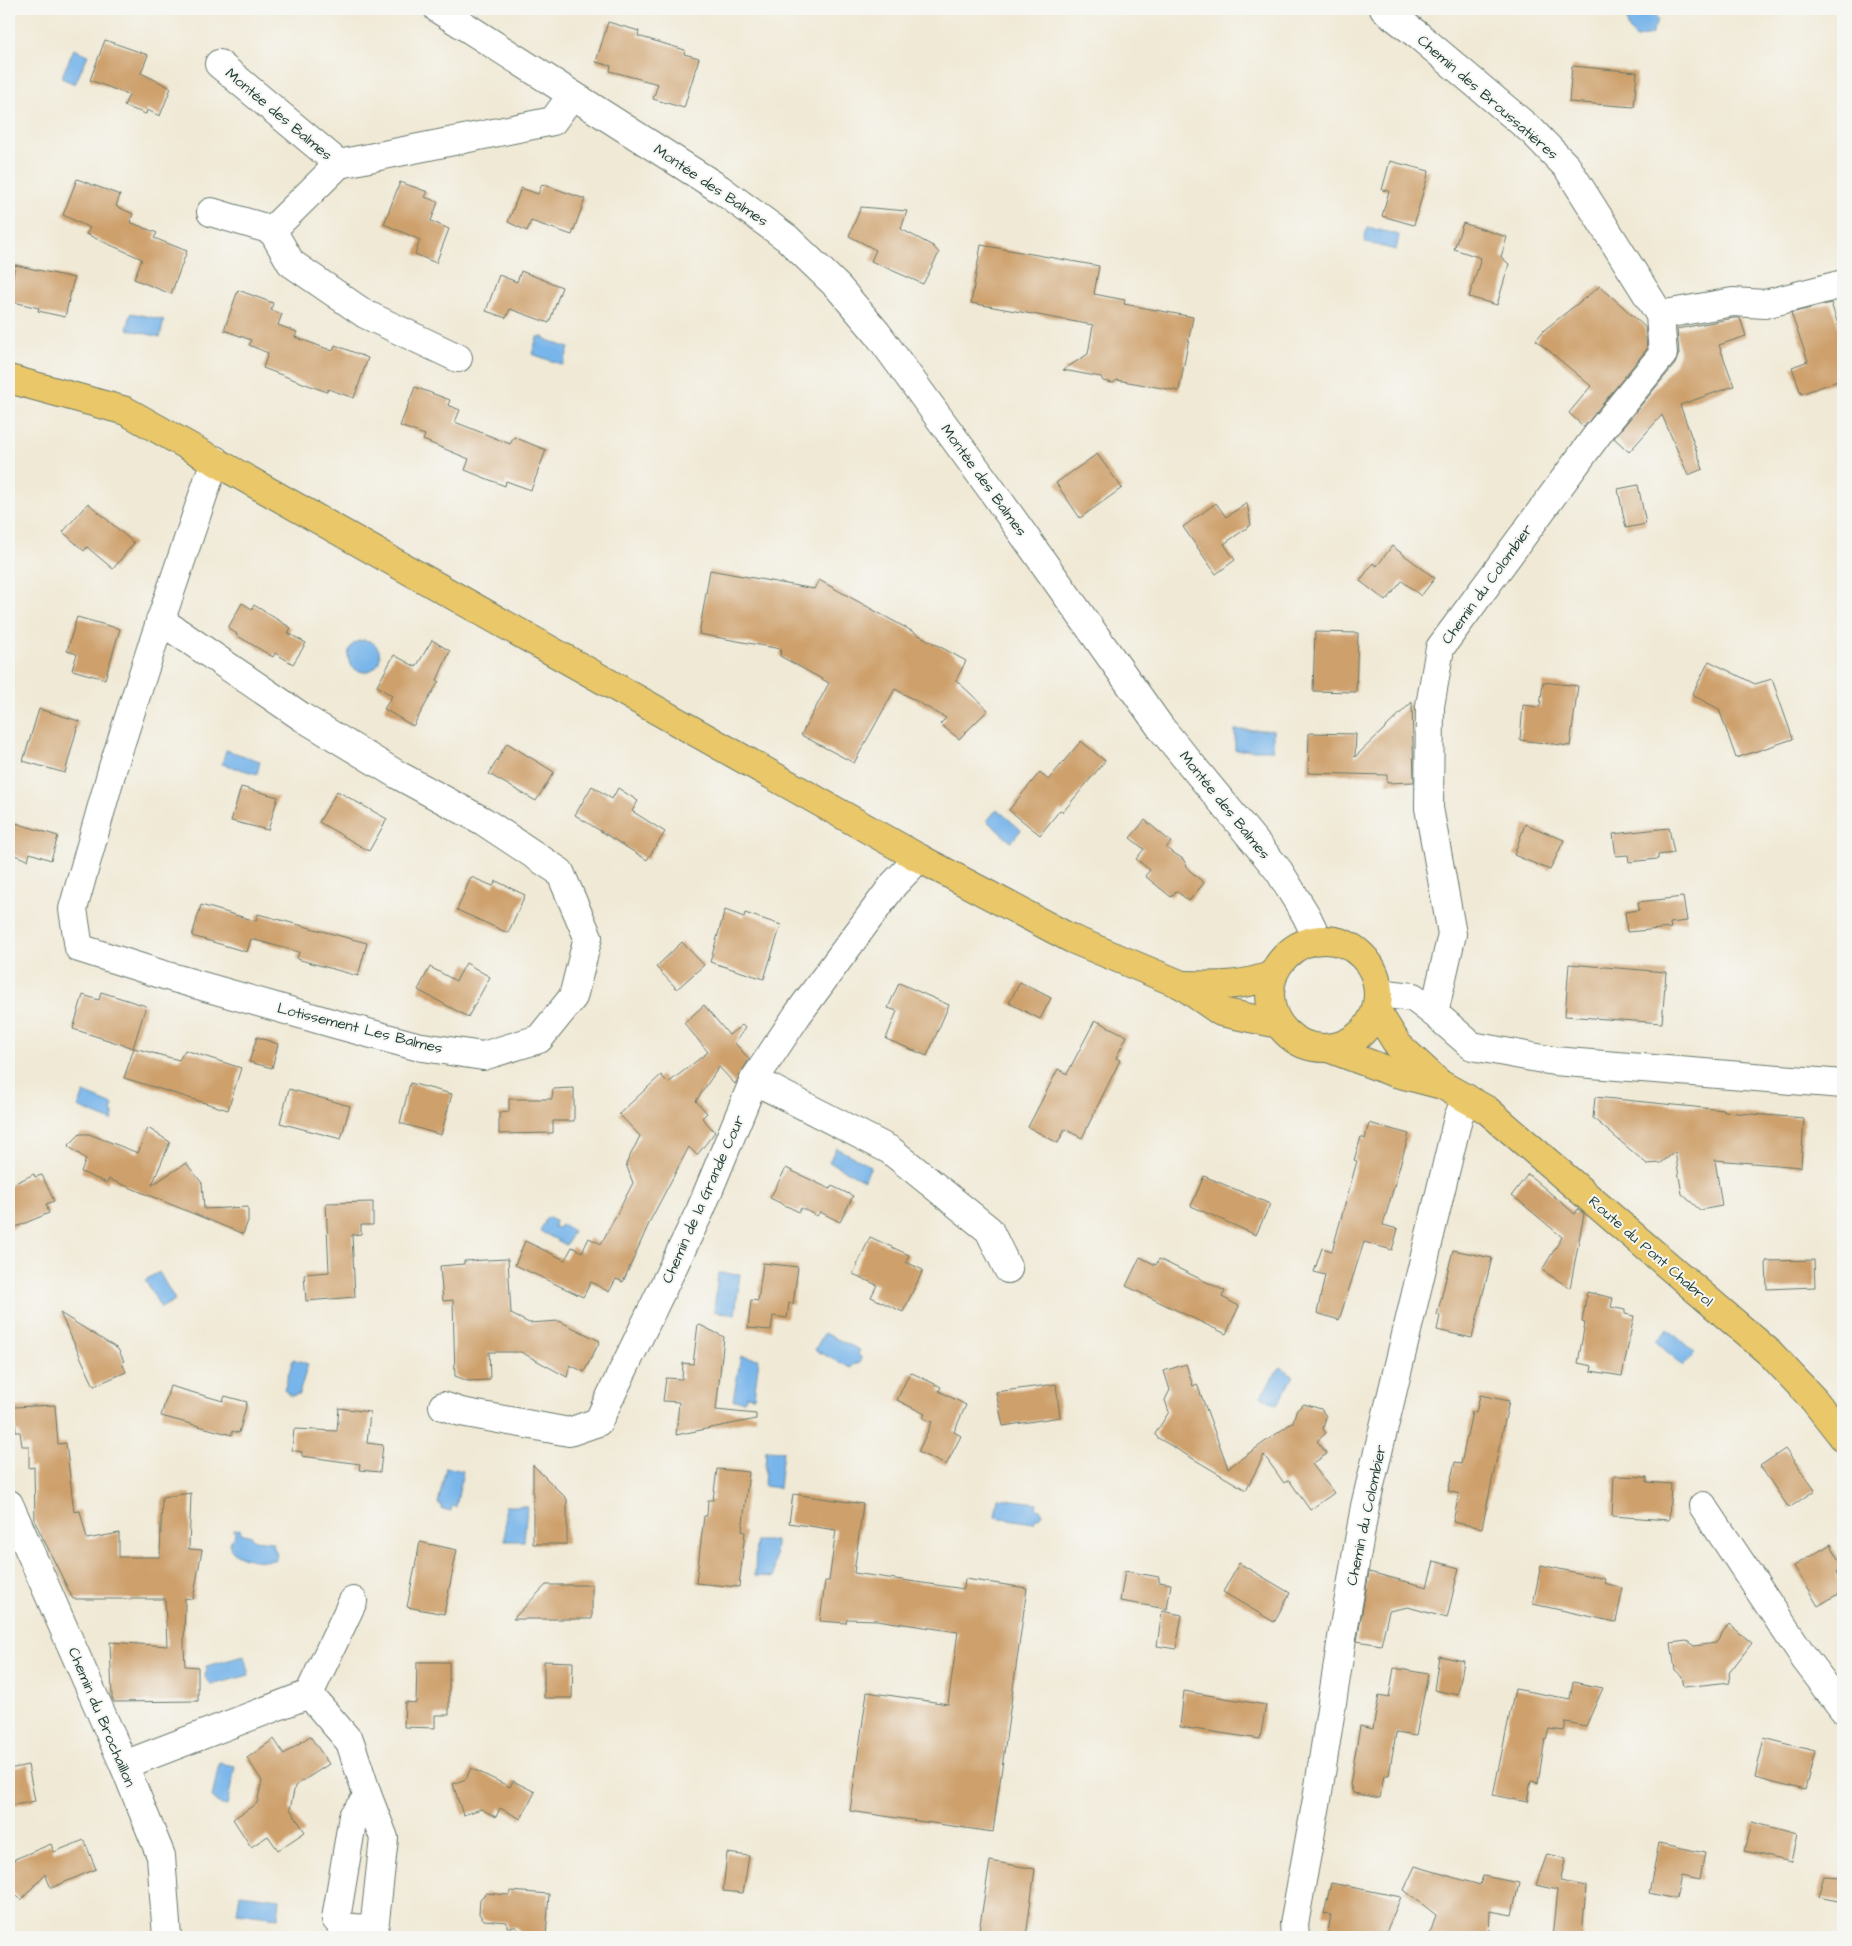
<svg xmlns="http://www.w3.org/2000/svg" width="1852" height="1946" font-family="'Architects Daughter',sans-serif">
	<style>
		.water { fill: #78b5ea; stroke: #4c798f }
		.building { fill: #cea06c }
		.lines { fill: none; stroke-linecap: round; stroke-linejoin: round }
		.minor-casing { stroke: #68796c; stroke-width: 30 }
		.major-casing { stroke: #68796c; stroke-width: 30 }
		.minor { stroke: #fff; stroke-width: 28 }
		.major { stroke: #eac769; stroke-width: 28 }
		.labels { text-anchor: middle; stroke-width: 4; stroke-linejoin: round; paint-order: stroke }
		.street-label { font-size: 15px; fill: #1f3d34; stroke: #f6f6f2 }
	</style>
	<rect width="100%" height="100%" fill="#f6f6f2"/>
	<filter id="ink" filterUnits="userSpaceOnUse"><feTurbulence type="fractalNoise" baseFrequency=".02" numOctaves="2"/><feDisplacementMap in="SourceGraphic" scale="10" xChannelSelector="R" yChannelSelector="G"/><feConvolveMatrix kernelMatrix="1 2 1 2 8 2 1 2 1" color-interpolation-filters="sRGB"/></filter>
	<filter id="wash" filterUnits="userSpaceOnUse"><feTurbulence type="fractalNoise" baseFrequency=".0096" numOctaves="4" result="noise"/><feDisplacementMap in="SourceGraphic" scale="20" xChannelSelector="R" yChannelSelector="G"/><feGaussianBlur stdDeviation="1.12" result="paint"/><feColorMatrix in="noise" values="0 0 0 0 0 0 0 0 0 0 0 0 0 0 0 0 0 1.4 0 .05"/><feComposite in="paint" operator="in"/></filter>
	<g filter="url(#wash)">
		<rect width="100%" height="100%" fill="#f0e9d5"/>
		<g class="water">
			<path d="M1635,9C1648,9 1652,6 1658,20L1651,35L1637,38C1626,31 1623,17 1635,9Z"/>
			<polygon points="74,49 88,55 75,84 61,78"/>
			<polygon points="1367,227 1399,235 1396,250 1364,242"/>
			<polygon points="131,313 164,320 160,337 127,329"/>
			<polygon points="537,337 543,337 547,340 569,348 563,365 532,354"/>
			<circle cx="364" cy="656" r="16"/>
			<rect x="1235" y="730" width="38" height="20"/>
			<polygon points="226,750 260,761 257,774 222,764"/>
			<polygon points="997,809 1021,830 1011,842 987,821"/>
			<polygon points="84,1093 113,1105 111,1112 114,1113 112,1121 78,1107"/>
			<polygon points="836,1148 871,1166 864,1180 829,1162"/>
			<polygon points="547,1217 555,1221 554,1227 559,1228 561,1224 573,1231 566,1245 540,1231"/>
			<polygon points="159,1272 175,1300 161,1308 145,1280"/>
			<polygon points="718,1273 740,1274 735,1315 714,1311"/>
			<polygon points="1668,1329 1695,1353 1683,1366 1656,1342"/>
			<polygon points="824,1333 860,1350 858,1354 861,1357 860,1363 853,1365 851,1368 815,1350"/>
			<polygon points="741,1356 759,1359 754,1397 747,1396 744,1401 733,1400"/>
			<polygon points="293,1359 308,1364 299,1394 291,1396 284,1390"/>
			<polygon points="1280,1367 1294,1376 1277,1405 1261,1396"/>
			<polygon points="766,1450 783,1451 779,1488 764,1486"/>
			<polygon points="446,1467 463,1471 456,1507 452,1506 451,1511 442,1509 442,1505 438,1504"/>
			<polygon points="998,1498 1037,1503 1036,1507 1040,1509 1042,1514 1040,1517 1035,1519 1034,1523 995,1517"/>
			<polygon points="505,1506 527,1506 524,1541 505,1541"/>
			<path d="M240,1529L241,1533L251,1536L254,1540L272,1542L277,1555L274,1560C260,1563 215,1557 235,1535L234,1530Z"/>
			<polygon points="756,1541 776,1541 774,1577 755,1576"/>
			<polygon points="244,1656 249,1675 211,1685 210,1682 206,1679 205,1675 207,1670 206,1666"/>
			<polygon points="219,1763 235,1766 227,1806 218,1804 215,1799 212,1798"/>
			<polygon points="240,1894 280,1899 278,1918 237,1913"/>
		</g>
		<g id="blocks">
			<g class="building">
				<polygon points="608,22 639,31 638,36 685,50 684,54 699,58 684,108 653,99 658,84 610,71 611,66 596,62"/>
				<polygon points="105,40 148,55 141,73 171,88 160,116 147,110 146,114 124,106 129,95 90,80"/>
				<polygon points="1572,66 1637,72 1634,107 1569,102"/>
				<polygon points="1390,161 1429,171 1414,225 1382,216 1389,191 1382,190"/>
				<polygon points="77,179 120,195 116,206 133,214 130,222 157,233 154,238 187,251 171,294 134,279 142,259 86,234 90,228 63,215"/>
				<polygon points="400,182 428,192 425,197 438,202 431,221 449,229 436,263 415,254 420,240 384,224"/>
				<polygon points="542,184 585,199 572,235 531,221 527,231 508,222 521,188 538,194"/>
				<polygon points="861,207 907,211 901,229 933,246 939,253 923,284 871,261 876,250 849,236"/>
				<polygon points="1463,223 1507,237 1501,257 1509,264 1497,305 1469,297 1481,258 1454,249"/>
				<polygon points="981,245 1099,266 1094,294 1125,300 1124,304 1193,317 1179,391 1117,380 1113,383 1103,381 1101,377 1063,370 1088,354 1093,325 971,303"/>
				<polygon points="15,265 74,278 65,317 38,311 39,308 9,301"/>
				<polygon points="521,271 562,287 549,323 510,309 506,318 486,311 499,275 517,282"/>
				<polygon points="1600,286 1645,327 1647,349 1584,427 1569,413 1591,386 1536,340 1544,330"/>
				<polygon points="238,290 273,303 271,310 282,314 278,325 297,332 295,337 333,351 335,345 368,358 354,398 328,389 327,392 263,368 268,353 249,345 251,340 224,330"/>
				<polygon points="1831,303 1843,340 1843,379 1801,394 1792,367 1808,361 1791,313"/>
				<polygon points="1734,318 1740,318 1746,336 1719,345 1734,386 1680,405 1703,469 1688,475 1662,415 1629,452 1614,438 1675,364 1679,353 1677,329"/>
				<polygon points="415,387 450,400 448,405 460,410 455,422 510,444 514,437 546,450 531,490 506,481 505,486 465,470 469,459 423,440 425,435 400,426"/>
				<polygon points="1097,454 1122,488 1080,518 1056,483"/>
				<polygon points="1638,485 1646,524 1626,528 1618,489"/>
				<polygon points="88,503 134,543 113,569 87,547 84,551 63,532"/>
				<polygon points="1216,503 1226,517 1247,503 1251,525 1224,544 1235,560 1216,574 1183,527"/>
				<polygon points="1392,546 1435,578 1421,596 1402,581 1386,601 1360,581 1373,563 1377,566"/>
				<polygon points="710,570 814,589 819,580 966,661 956,680 988,710 959,739 940,724 946,718 895,689 854,763 801,735 829,683 780,656 781,649 699,634"/>
				<polygon points="242,603 252,609 254,605 291,628 288,633 306,643 293,664 275,653 273,657 236,635 237,634 228,628"/>
				<polygon points="77,617 120,629 105,679 72,670 77,654 67,651"/>
				<polygon points="1315,632 1358,633 1356,692 1313,691"/>
				<polygon points="432,640 450,651 437,680 439,681 413,726 384,709 392,696 377,686 394,655 416,667"/>
				<polygon points="1709,661 1755,684 1772,679 1793,739 1736,758 1719,709 1692,695"/>
				<polygon points="1543,682 1578,686 1570,746 1520,740 1523,705 1540,707"/>
				<polygon points="1412,702 1414,782 1387,783 1387,775 1308,773 1309,733 1356,734 1355,757"/>
				<polygon points="39,709 79,721 65,773 23,761"/>
				<polygon points="1081,741 1105,761 1063,812 1060,810 1040,835 1009,810 1040,772 1048,780"/>
				<polygon points="507,743 554,772 536,801 489,774"/>
				<polygon points="592,786 612,799 618,788 638,801 632,811 665,832 647,860 575,815"/>
				<polygon points="241,787 278,797 268,830 231,821"/>
				<polygon points="337,791 387,819 369,851 319,822"/>
				<polygon points="1145,820 1171,842 1166,848 1183,859 1189,870 1204,883 1189,901 1176,891 1171,897 1145,876 1150,870 1136,859 1144,849 1130,838"/>
				<polygon points="9,821 58,836 51,860 30,853 28,860 9,853"/>
				<polygon points="1525,824 1564,840 1550,870 1514,855"/>
				<polygon points="1669,828 1674,853 1658,855 1658,859 1629,862 1628,855 1616,856 1613,834"/>
				<polygon points="471,877 493,886 496,881 525,895 508,933 457,910"/>
				<polygon points="1683,897 1687,921 1670,923 1671,928 1627,932 1625,912 1639,910 1638,902"/>
				<polygon points="201,905 256,921 258,914 367,943 358,976 297,959 299,952 251,939 247,952 192,936"/>
				<polygon points="725,910 744,917 745,913 781,925 764,979 710,962"/>
				<polygon points="682,942 704,965 677,989 656,967"/>
				<polygon points="466,963 490,977 468,1017 418,990 430,967 456,981"/>
				<polygon points="1569,964 1666,972 1662,1023 1565,1016"/>
				<polygon points="1020,982 1051,998 1040,1019 1009,1003"/>
				<polygon points="899,983 949,1005 927,1056 886,1039 897,1011 888,1008"/>
				<polygon points="101,992 146,1006 133,1048 73,1029 83,995 99,1000"/>
				<polygon points="704,1005 729,1035 742,1025 745,1028 735,1043 749,1059 735,1084 719,1067 696,1101 707,1113 702,1118 715,1132 697,1155 689,1147 651,1219 623,1282 616,1279 609,1292 591,1282 583,1297 515,1265 525,1241 565,1260 572,1247 582,1252 589,1238 601,1244 633,1183 626,1164 640,1136 619,1114 661,1075 668,1083 708,1052 684,1023"/>
				<polygon points="1095,1020 1127,1036 1116,1058 1120,1060 1082,1138 1065,1129 1058,1143 1028,1127 1058,1069 1067,1074"/>
				<polygon points="257,1037 278,1044 272,1068 249,1062"/>
				<polygon points="134,1048 179,1060 185,1050 241,1068 228,1110 124,1078"/>
				<polygon points="410,1083 452,1094 441,1135 400,1123"/>
				<polygon points="574,1088 574,1121 553,1121 553,1133 499,1134 499,1113 509,1112 509,1099 552,1099 553,1089"/>
				<polygon points="289,1089 350,1106 341,1139 280,1123"/>
				<polygon points="1595,1097 1724,1110 1724,1112 1804,1118 1801,1167 1715,1160 1722,1206 1700,1210 1682,1194 1675,1152 1661,1163 1647,1164 1593,1118"/>
				<polygon points="1369,1123 1409,1134 1383,1225 1398,1229 1392,1250 1364,1242 1339,1320 1317,1313 1325,1275 1314,1272 1322,1248 1332,1251 1357,1161 1354,1160 1361,1137 1365,1139"/>
				<polygon points="148,1128 170,1142 152,1185 186,1163 202,1183 204,1209 248,1207 248,1221 243,1234 109,1179 107,1183 81,1172 86,1159 68,1146 80,1134 89,1134 138,1153"/>
				<polygon points="786,1168 830,1189 832,1186 853,1196 840,1222 820,1212 817,1216 801,1208 799,1212 770,1198"/>
				<polygon points="34,1174 35,1177 42,1175 54,1201 46,1204 49,1213 9,1230 9,1186"/>
				<polygon points="1528,1174 1575,1214 1578,1209 1584,1214 1570,1288 1542,1270 1562,1237 1512,1195"/>
				<polygon points="1204,1176 1270,1204 1256,1235 1191,1206"/>
				<polygon points="373,1202 373,1225 361,1225 361,1234 352,1235 355,1297 306,1301 304,1274 329,1272 326,1203"/>
				<polygon points="870,1237 909,1255 906,1262 923,1270 903,1312 871,1297 877,1285 853,1274"/>
				<polygon points="1453,1250 1492,1258 1472,1338 1437,1330 1440,1316 1437,1315"/>
				<polygon points="1140,1257 1156,1265 1159,1259 1225,1291 1222,1297 1239,1306 1226,1334 1126,1286"/>
				<polygon points="508,1259 511,1314 529,1323 559,1321 600,1341 584,1372 570,1365 567,1377 521,1352 489,1352 490,1379 487,1380 468,1381 455,1376 453,1300 443,1301 440,1266 464,1264 464,1261"/>
				<polygon points="1814,1260 1815,1287 1767,1289 1766,1261"/>
				<polygon points="763,1263 798,1267 793,1304 789,1303 787,1318 773,1316 771,1330 748,1328 751,1300 758,1301"/>
				<polygon points="1587,1292 1613,1298 1611,1307 1625,1310 1625,1314 1634,1316 1622,1376 1591,1371 1592,1366 1578,1363 1585,1323 1582,1322"/>
				<polygon points="60,1313 118,1349 124,1361 122,1362 126,1372 94,1386"/>
				<polygon points="698,1324 724,1337 716,1410 756,1414 756,1419 676,1435 679,1402 663,1401 666,1378 682,1379 683,1363 693,1364"/>
				<polygon points="1186,1364 1193,1386 1197,1384 1228,1468 1293,1422 1296,1411 1299,1408 1304,1404 1321,1409 1326,1416 1323,1429 1326,1433 1317,1441 1327,1454 1312,1464 1334,1493 1310,1510 1289,1480 1284,1483 1264,1455 1246,1490 1158,1438 1155,1434 1169,1412 1165,1400 1170,1390 1164,1371"/>
				<polygon points="910,1372 941,1387 939,1391 966,1405 954,1432 961,1436 946,1465 918,1452 932,1422 923,1418 925,1414 897,1400"/>
				<polygon points="1056,1384 1060,1417 1003,1426 996,1392"/>
				<polygon points="170,1386 223,1401 225,1396 247,1402 239,1433 232,1431 232,1435 161,1416"/>
				<polygon points="1480,1395 1509,1401 1482,1528 1453,1522 1459,1494 1448,1491 1455,1462 1461,1464 1472,1412 1476,1413"/>
				<polygon points="55,1405 58,1444 66,1443 74,1512 80,1511 87,1539 119,1533 119,1557 160,1557 162,1497 191,1493 189,1549 202,1550 193,1599 185,1598 184,1647 185,1666 198,1667 198,1701 114,1702 112,1698 110,1642 167,1646 165,1599 73,1599 35,1522 34,1467 29,1468 29,1446 22,1446 20,1432 16,1432 14,1407"/>
				<polygon points="339,1408 370,1412 367,1443 383,1445 380,1472 359,1470 360,1464 302,1456 302,1452 292,1450 294,1429 337,1431"/>
				<polygon points="1785,1449 1815,1490 1789,1508 1760,1466"/>
				<polygon points="533,1465 567,1499 567,1544 533,1544"/>
				<polygon points="717,1469 749,1472 742,1531 745,1532 739,1587 696,1583 704,1516 707,1516 708,1500 713,1500"/>
				<polygon points="1614,1476 1647,1477 1647,1482 1671,1484 1669,1520 1612,1516"/>
				<polygon points="793,1494 863,1504 854,1573 964,1589 965,1579 1027,1588 993,1832 850,1811 867,1692 948,1704 958,1632 877,1620 847,1619 846,1623 820,1621 825,1581 829,1581 836,1530 789,1523"/>
				<polygon points="420,1542 457,1550 444,1614 407,1607"/>
				<polygon points="1831,1544 1842,1568 1836,1573 1843,1587 1843,1591 1818,1606 1794,1566"/>
				<polygon points="1434,1561 1459,1568 1447,1618 1408,1607 1389,1611 1381,1645 1357,1641 1369,1572 1427,1587"/>
				<polygon points="1239,1563 1290,1593 1274,1622 1223,1592"/>
				<polygon points="1541,1565 1605,1579 1604,1583 1623,1588 1616,1622 1533,1604"/>
				<polygon points="1125,1571 1159,1577 1159,1582 1171,1584 1167,1609 1120,1601"/>
				<polygon points="546,1585 592,1585 592,1619 513,1619"/>
				<polygon points="1162,1611 1182,1615 1176,1649 1157,1646"/>
				<polygon points="1729,1624 1752,1643 1729,1673 1730,1682 1684,1687 1682,1676 1675,1670 1671,1643 1687,1641 1694,1646 1716,1643"/>
				<polygon points="1439,1656 1464,1661 1458,1695 1434,1690"/>
				<polygon points="544,1661 573,1662 572,1698 544,1698"/>
				<polygon points="417,1662 449,1662 449,1715 435,1715 435,1728 404,1727 405,1702 416,1703"/>
				<polygon points="1394,1668 1428,1674 1416,1736 1396,1733 1389,1775 1384,1775 1380,1798 1353,1793 1350,1784 1360,1726 1373,1729 1379,1695 1389,1697"/>
				<polygon points="1573,1682 1603,1688 1586,1726 1566,1722 1564,1731 1549,1729 1546,1739 1545,1739 1538,1783 1531,1781 1527,1802 1493,1795 1515,1689 1570,1699"/>
				<polygon points="1184,1691 1266,1705 1260,1739 1180,1727"/>
				<polygon points="310,1736 329,1764 295,1786 290,1809 305,1832 278,1850 268,1836 251,1847 233,1819 257,1803 262,1781 247,1758 274,1739 284,1754"/>
				<polygon points="1764,1738 1815,1751 1805,1790 1755,1777"/>
				<polygon points="28,1765 35,1801 9,1806 9,1769"/>
				<polygon points="471,1768 510,1787 513,1781 535,1792 521,1819 500,1808 496,1817 481,1809 463,1815 453,1784 466,1779"/>
				<polygon points="1752,1822 1797,1834 1791,1862 1745,1851"/>
				<polygon points="84,1840 96,1869 51,1888 45,1874 21,1900 9,1888 9,1865 15,1859 51,1844 54,1852"/>
				<polygon points="1659,1843 1705,1853 1700,1880 1681,1876 1676,1899 1649,1893"/>
				<polygon points="727,1853 749,1856 743,1893 723,1891"/>
				<polygon points="1547,1854 1566,1858 1560,1881 1586,1886 1582,1937 1552,1937 1557,1890 1536,1885"/>
				<polygon points="990,1861 1035,1869 1026,1937 978,1937"/>
				<polygon points="1415,1866 1480,1885 1483,1876 1519,1883 1512,1915 1490,1911 1489,1937 1429,1937 1436,1915 1404,1890"/>
				<polygon points="1824,1876 1843,1877 1843,1902 1818,1897"/>
				<polygon points="1331,1883 1401,1897 1384,1937 1327,1937 1331,1915 1324,1914"/>
				<polygon points="510,1891 549,1894 546,1937 525,1937 516,1927 507,1927 507,1922 484,1920 479,1914 480,1899 486,1893 509,1895"/>
			</g>
		</g>
	</g>
	<g filter="url(#ink)">
		<use href="#blocks" fill-opacity="0" stroke="#68796c" stroke-width="1"/>
		<g class="lines">
			<defs>
				<g id="minor">
					<polyline points="438,9 720,189 787,238 838,287 877,333 991,489 1161,728 1279,871 1306,915 1318,940"/>
					<polyline points="1384,9 1419,36 1533,132 1567,167 1660,315 1663,354 1600,431 1440,648 1430,706 1429,808 1452,934 1434,1013"/>
					<polyline points="219,64 339,164 553,121 572,95"/>
					<polyline points="211,212 272,230 339,164"/>
					<polyline points="272,230 291,263 365,314 458,358"/>
					<polyline points="1660,315 1733,302 1765,304 1843,284"/>
					<polyline points="160,620 302,717 398,775 483,821 560,872 588,937 573,997 539,1039 483,1056 416,1046 335,1024 167,976 79,948 73,909 113,767 151,649 215,460"/>
					<polyline points="1378,993 1413,997 1434,1013 1472,1046 1554,1061 1843,1084"/>
					<polyline points="754,1080 890,1150 989,1230 1008,1269"/>
					<polyline points="443,1406 461,1412 569,1432 598,1422 700,1211 754,1080 798,1014 894,884 919,858"/>
					<polyline points="9,1504 124,1765 161,1856 167,1937"/>
					<polyline points="1703,1506 1805,1659 1843,1709"/>
					<polyline points="309,1694 350,1742 368,1797 353,1816 336,1919 344,1927 374,1930 384,1838 368,1797"/>
					<polyline points="124,1765 309,1694 353,1601"/>
					<polyline points="1295,1937 1294,1924 1317,1799 1342,1638 1365,1506 1458,1118 1466,1098"/>
				</g>
				<g id="major">
					<polyline points="9,379 126,411 919,858 1072,939 1182,985 1221,1012 1279,1024"/>
					<circle cx="1324" cy="994" r="54"/>
					<path d="M1182,985C1217,986 1240,987 1273,975"/>
					<polyline points="1376,1010 1398,1045 1439,1083"/>
					<polyline points="1328,1048 1392,1072 1442,1085 1487,1110 1771,1354 1814,1400 1843,1437"/>
				</g>
			</defs>
			<use href="#minor" class="minor-casing"/>
			<use href="#major" class="major-casing"/>
			<use href="#minor" class="minor"/>
			<use href="#major" class="major"/>
		</g>
	</g>
	<g class="labels">
		<g class="street-label">
			<text transform="translate(1488 97) rotate(41)" y="5">Chemin des Broussatiéres</text>
			<text transform="translate(279 114) rotate(40)" y="5">Montée des Balmes</text>
			<text transform="translate(711 185) rotate(34)" y="5">Montée des Balmes</text>
			<text transform="translate(984 480) rotate(54)" y="5">Montée des Balmes</text>
			<text transform="translate(1487 584) rotate(-54)" y="5">Chemin du Colombier</text>
			<text transform="translate(1225 805) rotate(51)" y="5">Montée des Balmes</text>
			<text transform="translate(360 1028) rotate(14)" y="5">Lotissement Les Balmes</text>
			<text transform="translate(703 1199) rotate(-66)" y="5">Chemin de la Grande Cour</text>
			<text transform="translate(1651 1251) rotate(41)" y="5">Route du Pont Chabrol</text>
			<text transform="translate(1366 1515) rotate(-78)" y="5">Chemin du Colombier</text>
			<text transform="translate(102 1717) rotate(67)" y="5">Chemin du Brochaillon</text>
		</g>
	</g>
	<rect width="1852" height="1946" fill="none" stroke="#f6f6f2" stroke-width="30"/>
</svg>
